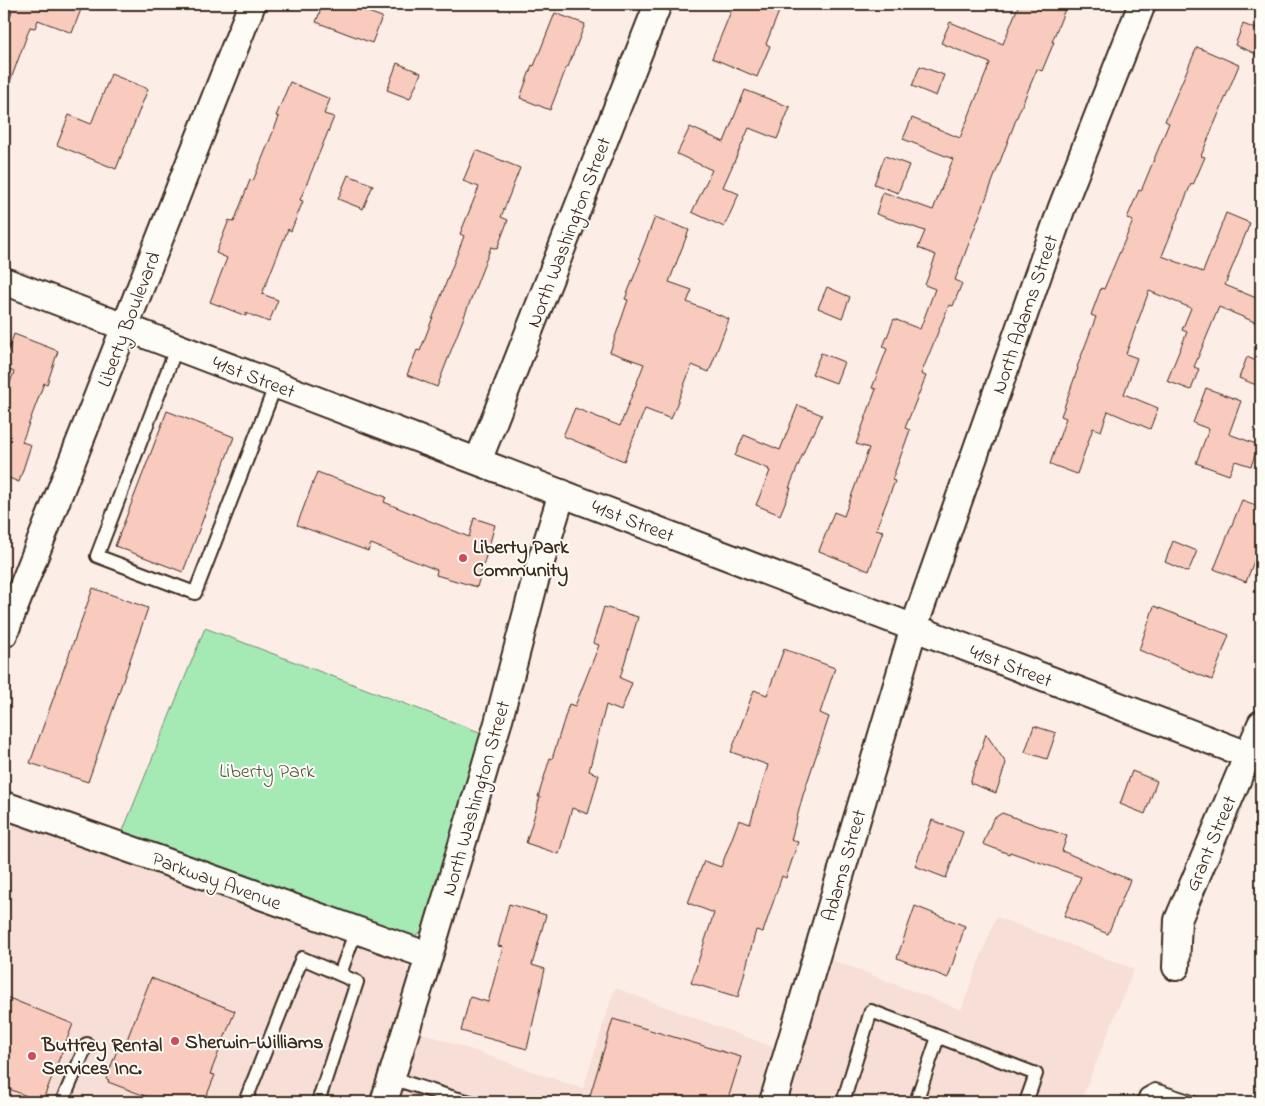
<svg xmlns="http://www.w3.org/2000/svg" width="1265" height="1106" font-family="'Indie Flower',sans-serif">
	<style>
		.built { fill: #f7ded6 }
		.green { fill: #a5eab5; stroke: #708a6a }
		.building { fill: #f9cabe; stroke: #3b2a1e }
		.lines { fill: none; stroke-linecap: round; stroke-linejoin: round }
		.service-casing { stroke: #3b2a1e; stroke-width: 16 }
		.minor-casing { stroke: #3b2a1e; stroke-width: 30 }
		.service { stroke: #fdfcf7; stroke-width: 12 }
		.minor { stroke: #fdfcf7; stroke-width: 26 }
		.poi-dot { fill: #d1495b; stroke: #fdfcf7; stroke-width: 2 }
		.labels { text-anchor: middle; stroke-width: 4; stroke-linejoin: round; paint-order: stroke }
		.street-label { font-size: 20px; fill: #3b2a1e; stroke: #fdfcf7 }
		.poi-label { font-size: 20px; font-weight: bold; fill: #3b2a1e; stroke: #fdfcf7; text-anchor: start }
		.park-label { font-size: 20px; fill: #565a44; stroke: #fdfcf7 }
	</style>
	<rect width="100%" height="100%" fill="#fcede6"/>
	<filter id="ink" filterUnits="userSpaceOnUse"><feTurbulence type="fractalNoise" baseFrequency=".02" numOctaves="2"/><feDisplacementMap in="SourceGraphic" scale="10" xChannelSelector="R" yChannelSelector="G"/><feConvolveMatrix kernelMatrix="1 2 1 2 8 2 1 2 1" color-interpolation-filters="sRGB"/></filter>
	<g filter="url(#ink)">
		<g class="built">
			<polygon points="4,810 398,956 407,966 409,976 371,1102 4,1102"/>
			<polygon points="996,917 1134,969 1080,1102 396,1102 417,1031 583,1089 615,988 778,1049 807,950 961,1010"/>
		</g>
		<polygon class="green" points="205,628 482,733 426,923 421,932 412,937 122,833"/>
		<g class="building">
			<polygon points="4,4 83,4 72,33 38,20 35,28 30,27 6,93 4,93 4,34 12,11 4,8"/>
			<polygon points="323,4 346,4 382,17 372,43 316,22"/>
			<polygon points="734,4 782,4 766,44 770,46 757,77 712,58"/>
			<polygon points="1019,4 1067,4 1052,42 1054,42 1042,71 1037,69 1017,117 955,280 962,283 953,306 949,305 921,374 926,376 905,428 910,430 892,480 895,481 876,529 883,531 869,571 819,551 834,512 844,516 869,448 856,444 876,389 872,388 887,349 883,347 894,319 920,329 935,289 925,285 936,255 918,248 925,231 876,214 883,192 933,210 953,159 903,139 912,118 960,138 990,63 941,43 950,22 1003,44"/>
			<polygon points="555,13 585,24 568,67 567,66 550,110 520,98 532,65 534,66"/>
			<polygon points="1243,24 1261,31 1261,56 1235,45"/>
			<polygon points="1197,47 1239,65 1201,156 1205,157 1193,185 1191,184 1162,256 1203,272 1226,213 1250,223 1225,285 1261,300 1261,313 1257,323 1219,307 1194,367 1199,369 1191,390 1167,381 1187,332 1182,330 1191,308 1149,291 1126,354 1137,358 1124,394 1158,408 1150,429 1108,411 1101,431 1093,428 1077,474 1050,464 1066,418 1061,416 1078,368 1077,367 1096,317 1091,315 1101,288 1104,289 1133,221 1127,218 1139,190 1141,191 1169,123 1165,121"/>
			<polygon points="397,63 421,73 410,99 387,90"/>
			<polygon points="920,66 944,75 936,96 912,86"/>
			<polygon points="111,74 148,89 116,169 57,145 69,115 91,124"/>
			<polygon points="290,82 330,99 324,114 334,117 300,200 303,201 291,231 288,229 262,294 278,300 269,322 246,313 246,316 210,302 227,258 216,253 229,220 234,222 250,180 253,181 279,117 276,116"/>
			<polygon points="745,90 790,107 777,139 749,128 723,187 739,194 724,227 692,212 712,170 677,154 690,127 724,142"/>
			<polygon points="476,150 520,168 501,217 508,220 497,249 491,247 437,387 407,375 417,350 420,351 464,236 460,234 479,187 463,181"/>
			<polygon points="885,156 909,165 898,193 874,184"/>
			<polygon points="348,175 373,185 363,209 338,199"/>
			<polygon points="655,217 689,230 669,282 692,290 687,302 729,319 709,372 692,365 671,419 645,409 624,461 563,436 575,408 620,426 644,364 610,352 628,300 625,299 641,259 639,258"/>
			<polygon points="827,287 850,297 842,318 818,308"/>
			<polygon points="14,334 58,351 47,384 44,383 22,442 31,445 19,482 9,478 6,487 4,486 4,399 14,372 4,368 4,363"/>
			<polygon points="821,353 844,362 836,383 812,374"/>
			<polygon points="1247,357 1261,363 1261,387 1239,378"/>
			<polygon points="1206,388 1241,401 1229,434 1259,445 1251,466 1235,461 1229,475 1196,463 1209,429 1193,423"/>
			<polygon points="798,405 822,415 813,435 811,434 789,488 791,488 780,515 756,505 770,471 768,470 769,469 735,456 744,435 780,450"/>
			<polygon points="167,411 234,437 183,572 115,546"/>
			<polygon points="317,472 386,497 384,502 469,537 474,518 495,525 477,587 436,575 437,570 371,544 368,551 297,525"/>
			<polygon points="1242,500 1261,507 1261,543 1246,582 1214,569"/>
			<polygon points="1173,541 1197,551 1188,572 1165,562"/>
			<polygon points="93,588 148,608 88,782 30,763"/>
			<polygon points="1154,606 1229,635 1212,680 1139,650"/>
			<polygon points="604,607 638,617 620,678 632,683 621,711 606,705 589,771 599,775 588,814 572,808 559,854 526,843 540,797 538,797 550,758 552,759 569,704 575,706 599,645 593,643"/>
			<polygon points="784,649 835,668 820,713 829,717 803,795 791,840 798,842 786,878 782,876 763,932 756,930 738,997 691,983 714,913 688,903 704,861 721,867 739,820 750,824 768,765 731,752 754,690 767,695"/>
			<polygon points="1034,726 1056,733 1047,759 1025,752"/>
			<polygon points="986,734 1006,763 996,793 970,783"/>
			<polygon points="1132,771 1157,781 1145,814 1120,804"/>
			<polygon points="1002,813 1067,836 1062,851 1130,880 1108,934 1064,916 1081,877 1010,852 1009,854 983,844 993,819"/>
			<polygon points="932,820 963,832 946,878 915,866"/>
			<polygon points="509,904 546,915 532,965 545,969 527,1049 461,1031 470,997 488,1002 503,947 498,946"/>
			<polygon points="915,906 965,926 948,978 897,958"/>
			<polygon points="151,978 235,1011 210,1074 215,1075 204,1102 161,1102 108,1082 109,1080 106,1079 121,1040 126,1042"/>
			<polygon points="4,996 73,1024 42,1102 4,1087"/>
			<polygon points="613,1019 741,1057 727,1102 588,1102"/>
		</g>
		<g class="lines">
			<defs>
				<g id="service">
					<polyline points="177,346 97,556 195,593 276,384"/>
					<polyline points="340,974 356,930"/>
					<polyline points="391,1078 451,1097"/>
					<polyline points="62,1102 87,1044"/>
					<polyline points="245,1102 302,958 357,982 318,1102"/>
					<polyline points="450,1102 451,1097 471,1102"/>
					<polyline points="843,1102 871,1011 1036,1074 1026,1102"/>
					<polyline points="916,1102 938,1037"/>
					<polyline points="1143,1102 1146,1095 1155,1090 1192,1102"/>
				</g>
				<g id="minor">
					<polyline points="4,281 1261,760"/>
					<polyline points="478,461 658,4"/>
					<polyline points="4,634 252,4"/>
					<polyline points="4,805 158,859 429,956"/>
					<polyline points="1176,967 1178,920 1261,724"/>
					<polyline points="384,1102 429,956 498,723 535,581 562,493"/>
					<polyline points="773,1102 914,627 1062,207 1142,4"/>
				</g>
			</defs>
			<use href="#service" class="service-casing"/>
			<use href="#minor" class="minor-casing"/>
			<use href="#service" class="service"/>
			<use href="#minor" class="minor"/>
		</g>
	</g>
	<g class="poi-dot">
		<circle cx="463" cy="558" r="5"/>
		<circle cx="175" cy="1041" r="5"/>
		<circle cx="32" cy="1056" r="5"/>
	</g>
	<g class="labels">
		<g class="street-label">
			<text transform="translate(568 232) rotate(-69)" y="7">North Washington Street</text>
			<text transform="translate(1024 314) rotate(-71)" y="7">North Adams Street</text>
			<text transform="translate(128 319) rotate(-69)" y="7">Liberty Boulevard</text>
			<text transform="translate(254 376) rotate(21)" y="7">41st Street</text>
			<text transform="translate(633 520) rotate(21)" y="7">41st Street</text>
			<text transform="translate(1011 665) rotate(21)" y="7">41st Street</text>
			<text transform="translate(475 798) rotate(-74)" y="7">North Washington Street</text>
			<text transform="translate(1210 843) rotate(-67)" y="7">Grant Street</text>
			<text transform="translate(843 865) rotate(-74)" y="7">Adams Street</text>
			<text transform="translate(217 880) rotate(20)" y="7">Parkway Avenue</text>
		</g>
		<g class="poi-label">
			<text x="473" y="553">Liberty Park<tspan x="473" dy="23">Community</tspan></text>
			<text x="185" y="1048">Sherwin-Williams</text>
			<text x="42" y="1051">Buttrey Rental<tspan x="42" dy="23">Services Inc.</tspan></text>
		</g>
		<g class="park-label">
			<text x="267" y="777">Liberty Park</text>
		</g>
	</g>
	<rect width="1265" height="1106" fill="none" stroke="#fdfcf7" stroke-width="20"/>
	<rect x="10" y="10" width="1245" height="1086" fill="none" stroke="#3b2a1e" stroke-width="2" filter="url(#ink)"/>
</svg>
